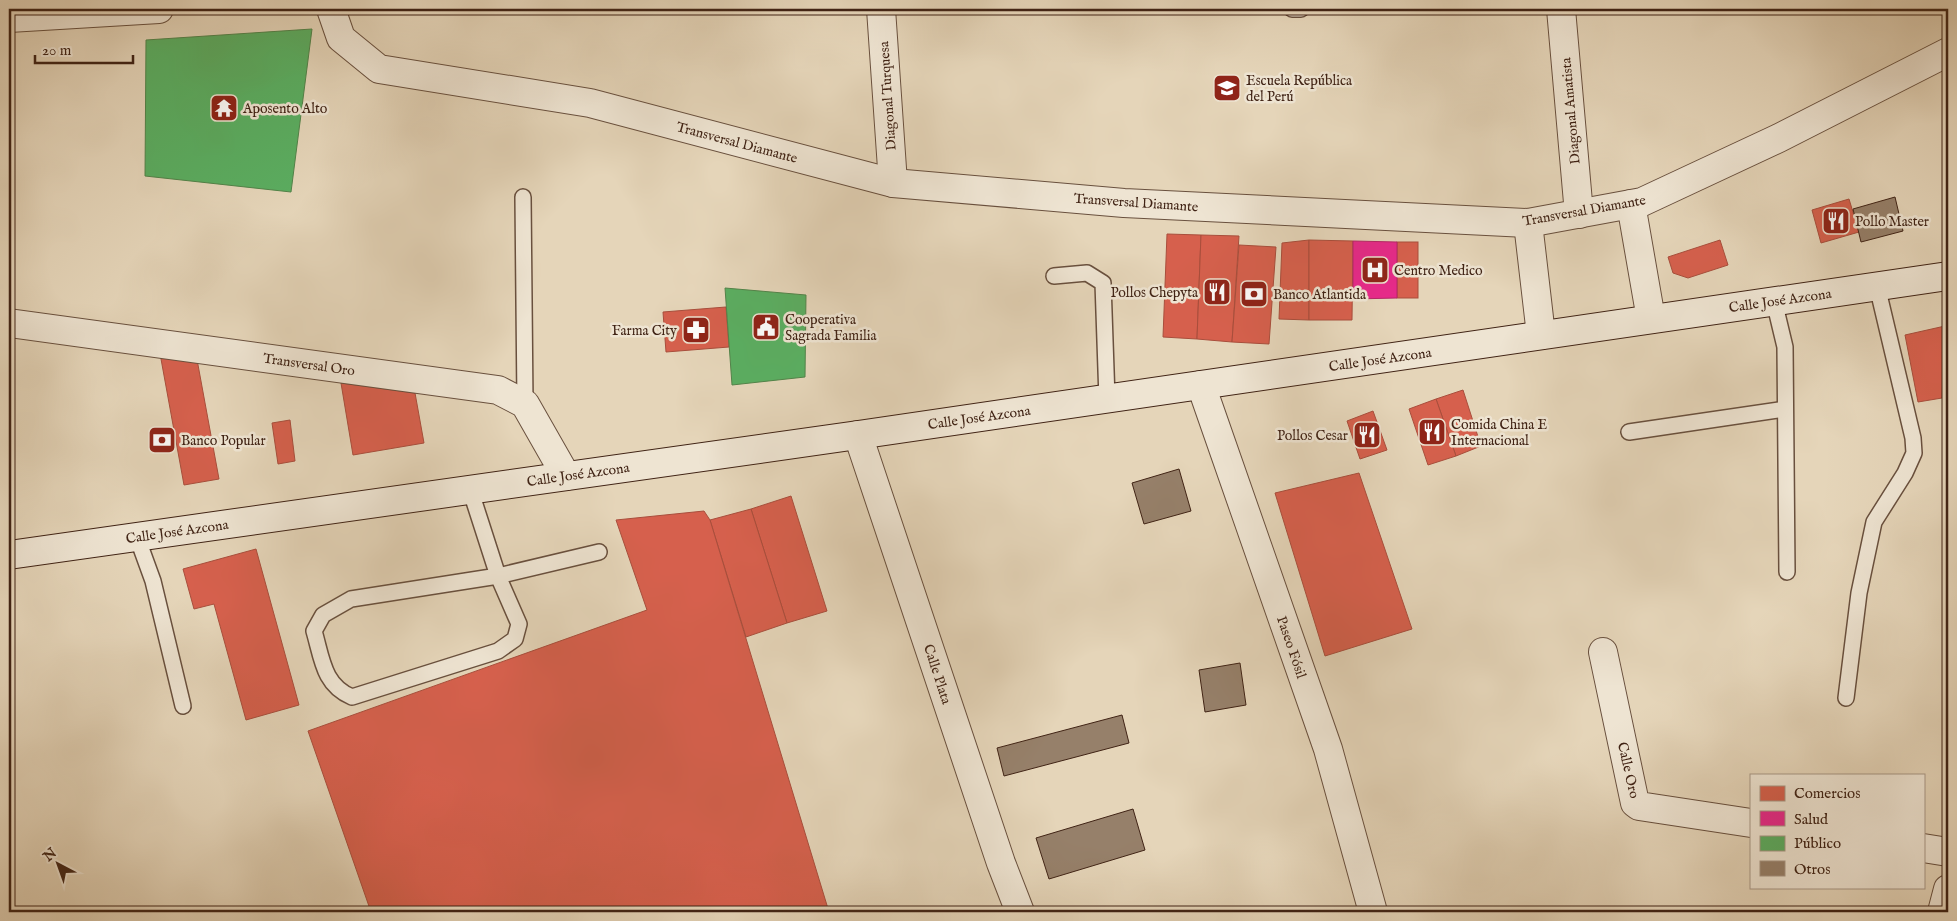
<svg xmlns="http://www.w3.org/2000/svg" width="1957" height="921" font-family="'IM FELL English',serif">
	<style>
		.shops { fill: #d6604d; stroke: #a94e3c }
		.health { fill: #e7298a; stroke: #b52767 }
		.public { fill: #5aae61; stroke: #52844a }
		.building { fill: #96806a; stroke: #402315 }
		.lines { fill: none; stroke-linecap: round; stroke-linejoin: round }
		.lane-casing { stroke: #69503e; stroke-width: 18 }
		.street-casing { stroke: #69503e; stroke-width: 30 }
		.secondary-casing { stroke: #402315; stroke-width: 30 }
		.lane { stroke: #eee4d2; stroke-width: 15 }
		.street { stroke: #eee4d2; stroke-width: 28 }
		.secondary { stroke: #eee4d2; stroke-width: 28 }
		.labels { text-anchor: middle; stroke-width: 5; stroke-linejoin: round; paint-order: stroke }
		.poi-label { font-size: 14px; fill: #402315; stroke: #eee4d2; text-anchor: start }
		.street-label { font-size: 14px; fill: #402315; stroke: #eee4d2 }
	</style>
	<rect width="100%" height="100%" fill="#e5d5b9"/>
	<filter id="stains"><feTurbulence type="fractalNoise" baseFrequency=".004" numOctaves="4"/><feColorMatrix values="0 0 0 0 .2 0 0 0 0 .09 0 0 0 0 .02 0 0 0 .5 -.17"/></filter>
	<radialGradient id="worn" r=".72"><stop offset=".6" stop-color="#630" stop-opacity="0"/><stop offset="1" stop-color="#630" stop-opacity=".3"/></radialGradient>
	<g class="shops">
		<polygon points="1849,199 1859,232 1821,243 1812,210"/>
		<polygon points="1167,234 1201,235 1197,339 1163,337"/>
		<polygon points="1201,235 1239,236 1232,342 1197,339"/>
		<polygon points="1309,240 1309,320 1279,319 1282,243"/>
		<polygon points="1309,240 1353,241 1352,320 1309,320"/>
		<polygon points="1720,240 1728,265 1688,278 1673,273 1668,257"/>
		<rect x="1397" y="242" width="21" height="56"/>
		<polygon points="1239,245 1276,247 1269,344 1232,342"/>
		<polygon points="726,307 729,347 666,352 663,312"/>
		<polygon points="1945,326 1942,398 1918,402 1905,335"/>
		<polygon points="159,348 196,354 219,479 184,485"/>
		<polygon points="341,383 415,393 424,443 353,455"/>
		<polygon points="1463,390 1481,446 1456,456 1436,399"/>
		<polygon points="1436,399 1456,456 1428,465 1409,409"/>
		<polygon points="1373,411 1387,450 1360,459 1347,421"/>
		<polygon points="290,420 295,461 278,464 272,423"/>
		<polygon points="1359,473 1412,629 1325,656 1275,493"/>
		<polygon points="791,496 827,611 787,623 751,509"/>
		<polygon points="751,509 787,623 746,637 710,520"/>
		<polygon points="704,511 710,520 829,912 371,912 308,731 647,610 616,520"/>
		<polygon points="256,549 299,705 246,720 214,604 194,609 183,569"/>
	</g>
	<polygon class="health" points="1353,241 1397,242 1397,298 1353,299"/>
	<g class="public">
		<polygon points="312,29 291,192 145,176 146,40"/>
		<polygon points="725,288 806,295 805,377 732,385"/>
	</g>
	<g class="building">
		<polygon points="1895,197 1903,231 1861,242 1853,209"/>
		<polygon points="1179,469 1191,511 1144,524 1132,483"/>
		<polygon points="1240,663 1246,705 1205,712 1199,670"/>
		<polygon points="1122,715 1129,743 1004,776 997,748"/>
		<polygon points="1133,809 1145,850 1049,879 1036,838"/>
	</g>
	<g class="lines">
		<defs>
			<g id="lane">
				<polyline points="1292,9 1301,9"/>
				<polyline points="523,197 525,404"/>
				<polyline points="1054,276 1087,273 1103,283 1107,399"/>
				<polyline points="1774,301 1785,347 1787,572"/>
				<polyline points="1629,432 1785,409"/>
				<path d="M470,489L498,576L519,624L515,639L498,651L352,697C323,685 322,658 314,631L323,615L351,599L498,576L599,552"/>
				<polyline points="137,537 153,581 183,706"/>
				<polyline points="1846,698 1859,593 1874,522 1905,473 1914,453 1913,438 1877,286"/>
			</g>
			<g id="street">
				<polyline points="331,9 341,38 379,69 590,103 893,183 1124,203 1528,223 1642,202 1779,138 1948,52"/>
				<polyline points="881,9 893,183"/>
				<polyline points="1561,9 1579,214"/>
				<polyline points="9,18 159,9"/>
				<polyline points="1631,204 1651,319"/>
				<polyline points="1528,223 1541,335"/>
				<polyline points="9,323 498,390 525,404 566,476"/>
				<polyline points="1201,385 1328,749 1373,912"/>
				<polyline points="858,435 1001,863 1020,912"/>
				<polyline points="1603,652 1635,803 1639,806 1751,823"/>
				<polyline points="1923,848 1948,852"/>
				<polyline points="1942,912 1948,889"/>
			</g>
			<polyline id="secondary" points="9,555 858,435 1948,276"/>
		</defs>
		<use href="#lane" class="lane-casing"/>
		<use href="#street" class="street-casing"/>
		<use href="#secondary" class="secondary-casing"/>
		<use href="#lane" class="lane"/>
		<use href="#street" class="street"/>
		<use href="#secondary" class="secondary"/>
	</g>
	<defs>
		<symbol id="school-square" viewBox="-11 -11 22 22"><rect x="-9" y="-9" width="18" height="18" rx="4" fill="#8f2418" stroke="#eee4d2"/><path d="M0-5L7-2L0 1L-7-2ZM-4 1L0 2.5L4 1V4Q0 6-4 4Z" fill="#fff"/></symbol>
		<symbol id="temple-square" viewBox="-11 -11 22 22"><rect x="-9" y="-9" width="18" height="18" rx="4" fill="#8f2418" stroke="#eee4d2"/><path d="M0-6L5-2H3V0L6.5 2.5H4V6H1.5V3h-3V6H-4V2.5H-6.5L-3 0V-2H-5Z" fill="#fff"/></symbol>
		<symbol id="restaurant-square" viewBox="-11 -11 22 22"><rect x="-9" y="-9" width="18" height="18" rx="4" fill="#8f2418" stroke="#eee4d2"/><path d="M-5-6h1v4h1v-4h1v4h1v-4h1v5L-1.5 .5V6h-2V.5L-5-1ZM5-6V6H3V1.5H1.5Q1.5-4 5-6Z" fill="#fff"/></symbol>
		<symbol id="hospital-square" viewBox="-11 -11 22 22"><rect x="-9" y="-9" width="18" height="18" rx="4" fill="#8f2418" stroke="#eee4d2"/><path d="M-5-5h3v3.5h4V-5h3V5h-3V1.5h-4V5h-3Z" fill="#fff"/></symbol>
		<symbol id="bank-square" viewBox="-11 -11 22 22"><rect x="-9" y="-9" width="18" height="18" rx="4" fill="#8f2418" stroke="#eee4d2"/><path d="M-6-4H6V4H-6ZM0-2.3a2.3 2.3 0 1 0 0 4.6a2.3 2.3 0 1 0 0-4.6Z" fill="#fff"/></symbol>
		<symbol id="civic-square" viewBox="-11 -11 22 22"><rect x="-9" y="-9" width="18" height="18" rx="4" fill="#8f2418" stroke="#eee4d2"/><path d="M-.6-6.5H3V-4.5H.6V-3L4-1V1h2V6H-6V1h2V-1L-.6-3ZM-1.2 2.5V6h2.4V2.5Z" fill="#fff"/></symbol>
		<symbol id="pharmacy-square" viewBox="-11 -11 22 22"><rect x="-9" y="-9" width="18" height="18" rx="4" fill="#8f2418" stroke="#eee4d2"/><path d="M-2-6h4v4h4v4h-4v4h-4v-4h-4v-4h4Z" fill="#fff"/></symbol>
	</defs>
	<g fill-rule="evenodd">
		<use href="#school-square" x="1211" y="72" width="32" height="32"/>
		<use href="#temple-square" x="208" y="92" width="32" height="32"/>
		<use href="#restaurant-square" x="1820" y="205" width="32" height="32"/>
		<use href="#hospital-square" x="1359" y="254" width="32" height="32"/>
		<use href="#restaurant-square" x="1201" y="276" width="32" height="32"/>
		<use href="#bank-square" x="1238" y="278" width="32" height="32"/>
		<use href="#civic-square" x="750" y="311" width="32" height="32"/>
		<use href="#pharmacy-square" x="680" y="314" width="32" height="32"/>
		<use href="#restaurant-square" x="1416" y="416" width="32" height="32"/>
		<use href="#restaurant-square" x="1351" y="419" width="32" height="32"/>
		<use href="#bank-square" x="146" y="424" width="32" height="32"/>
	</g>
	<g class="labels">
		<g class="poi-label">
			<text x="1246" y="85">Escuela República<tspan x="1246" dy="16">del Perú</tspan></text>
			<text x="243" y="113">Aposento Alto</text>
			<text x="1855" y="226">Pollo Master</text>
			<text x="1394" y="275">Centro Medico</text>
			<text x="1198" y="297" text-anchor="end">Pollos Chepyta</text>
			<text x="1273" y="299">Banco Atlantida</text>
			<text x="785" y="324">Cooperativa<tspan x="785" dy="16">Sagrada Familia</tspan></text>
			<text x="677" y="335" text-anchor="end">Farma City</text>
			<text x="1451" y="429">Comida China E<tspan x="1451" dy="16">Internacional</tspan></text>
			<text x="1348" y="440" text-anchor="end">Pollos Cesar</text>
			<text x="181" y="445">Banco Popular</text>
		</g>
		<g class="street-label">
			<text transform="translate(887 96) rotate(-94)" y="5">Diagonal Turquesa</text>
			<text transform="translate(1570 111) rotate(-95)" y="5">Diagonal Amatista</text>
			<text transform="translate(737 142) rotate(15)" y="5">Transversal Diamante</text>
			<text transform="translate(1136 202) rotate(4)" y="5">Transversal Diamante</text>
			<text transform="translate(1584 210) rotate(-10)" y="5">Transversal Diamante</text>
			<text transform="translate(1780 300) rotate(-8)" y="5">Calle José Azcona</text>
			<text transform="translate(1380 359) rotate(-8)" y="5">Calle José Azcona</text>
			<text transform="translate(309 364) rotate(8)" y="5">Transversal Oro</text>
			<text transform="translate(979 417) rotate(-8)" y="5">Calle José Azcona</text>
			<text transform="translate(578 474) rotate(-8)" y="5">Calle José Azcona</text>
			<text transform="translate(177 531) rotate(-8)" y="5">Calle José Azcona</text>
			<text transform="translate(1292 647) rotate(71)" y="5">Paseo Fósil</text>
			<text transform="translate(938 674) rotate(72)" y="5">Calle Plata</text>
			<text transform="translate(1629 770) rotate(77)" y="5">Calle Oro</text>
		</g>
	</g>
	<rect width="1957" height="921" fill="none" stroke="#e5d5b9" stroke-width="30"/>
	<rect x="10" y="10" width="1937" height="901" fill="none" stroke="#402315" stroke-width="2.5"/>
	<rect x="15" y="15" width="1927" height="891" fill="none" stroke="#402315"/>
	<rect x="1750" y="774" width="175" height="115" fill="#eee4d2" stroke="#a89786"/>
	<rect x="1760" y="786" width="25" height="15" fill="#d6604d" stroke="#a89786"/>
	<text x="1794" y="798" font-size="15" fill="#402315">Comercios</text>
	<rect x="1760" y="811" width="25" height="15" fill="#e7298a" stroke="#a89786"/>
	<text x="1794" y="824" font-size="15" fill="#402315">Salud</text>
	<rect x="1760" y="836" width="25" height="15" fill="#5aae61" stroke="#a89786"/>
	<text x="1794" y="848" font-size="15" fill="#402315">Público</text>
	<rect x="1760" y="861" width="25" height="15" fill="#96806a" stroke="#a89786"/>
	<text x="1794" y="874" font-size="15" fill="#402315">Otros</text>
	<g transform="translate(58 864) rotate(319)" stroke="#eee4d2" stroke-width="4" paint-order="stroke">
	<path d="M0-4L9 19L0 12L-9 19Z" fill="#402315"/>
	<text y="-8" font-size="14" font-weight="bold" text-anchor="middle" fill="#402315">N</text>
	</g>
	<path d="M35 55v8h98v-8" fill="none" stroke="#402315" stroke-width="2.5"/>
	<text x="42" y="55" font-size="15" fill="#402315" stroke="#eee4d2" stroke-width="4" paint-order="stroke">20 m</text>
	<rect width="100%" height="100%" filter="url(#stains)"/>
	<rect width="100%" height="100%" fill="url(#worn)"/>
</svg>
